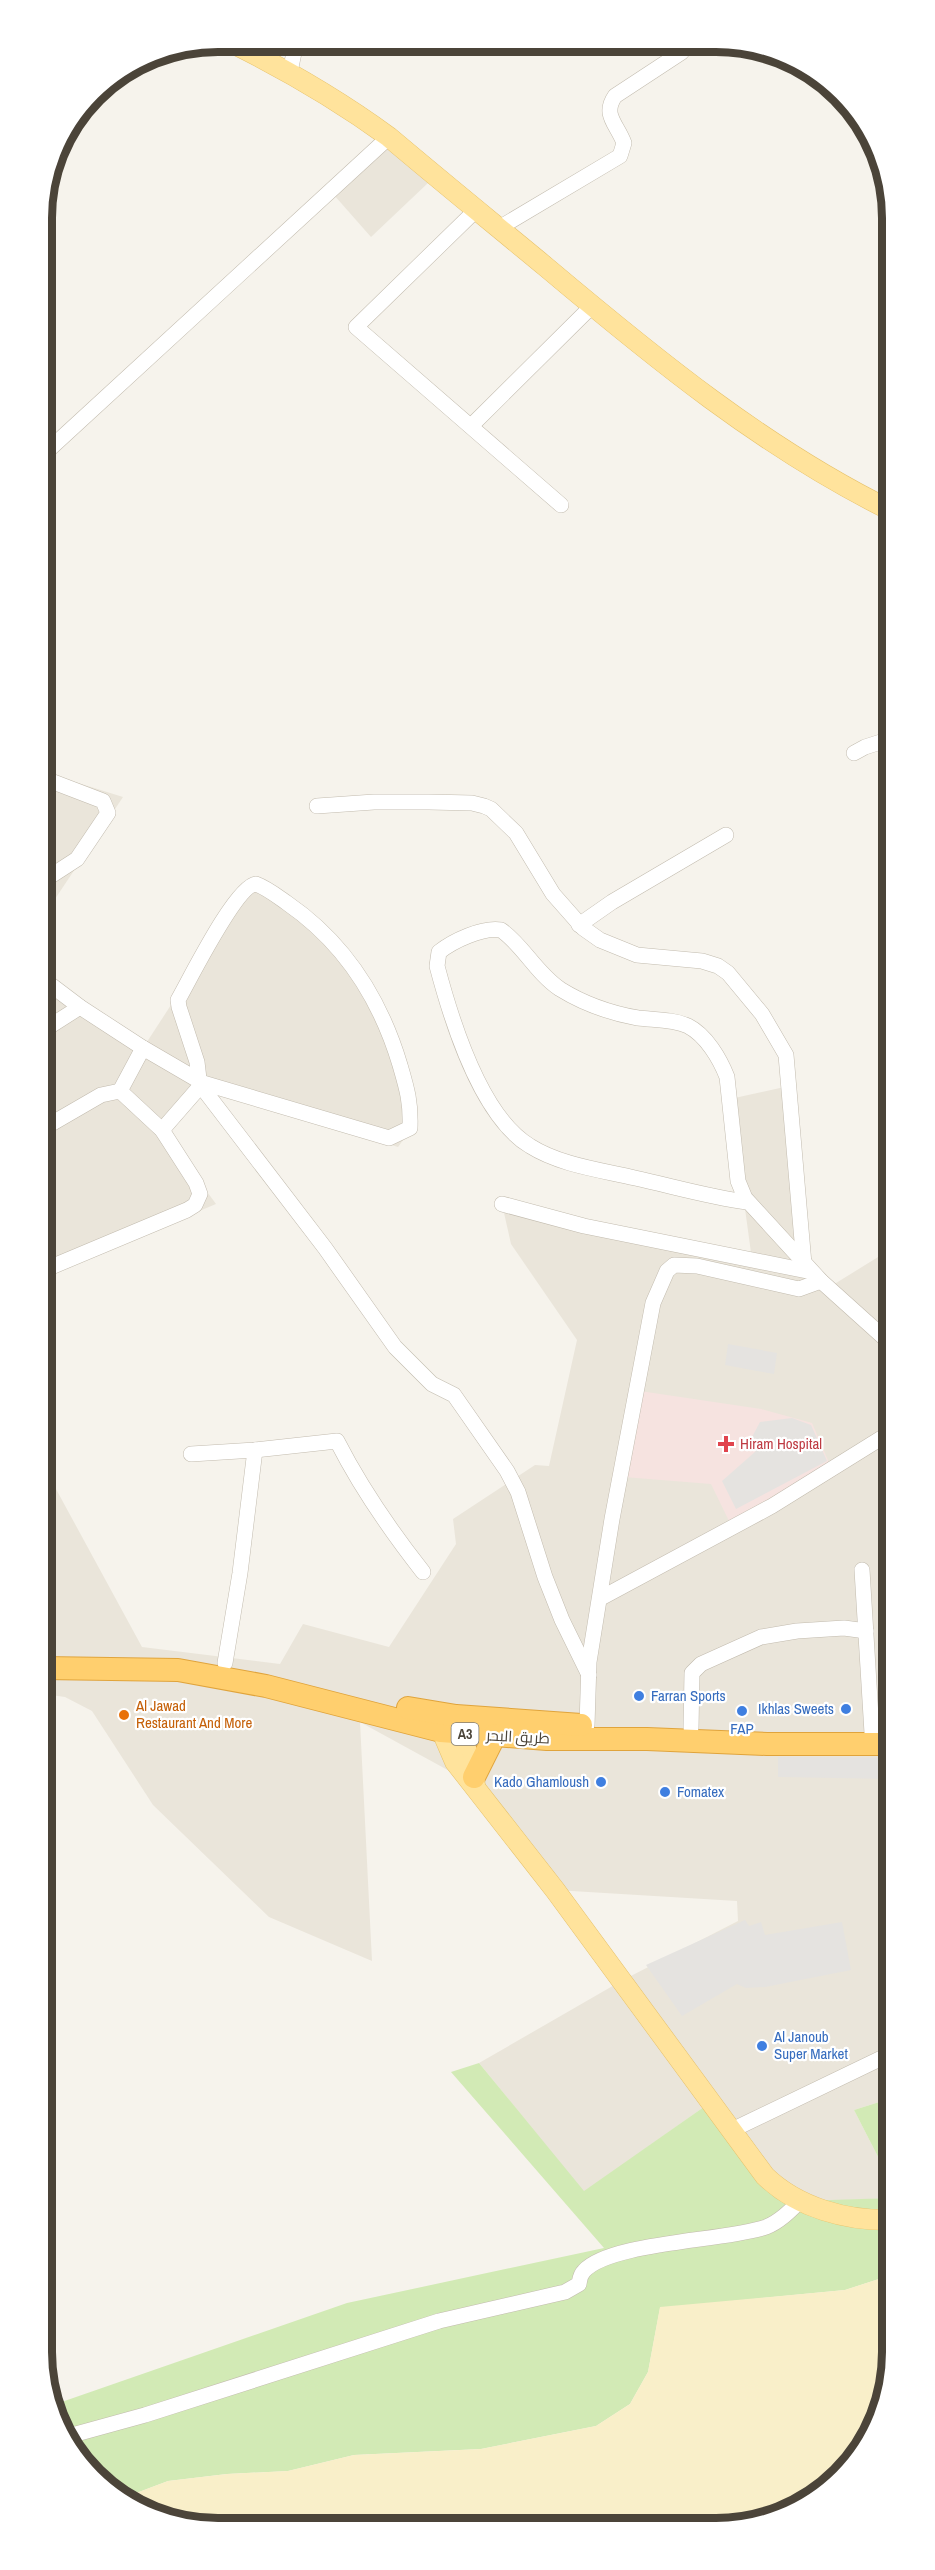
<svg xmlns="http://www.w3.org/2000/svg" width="935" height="2570" font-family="'Archivo Narrow',Cairo,sans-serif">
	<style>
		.residential { fill: #eae5da }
		.medical { fill: #f6e3e0 }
		.green { fill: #d2eab5 }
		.sand { fill: #f9efc9 }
		.parking { fill: #e5e3e0 }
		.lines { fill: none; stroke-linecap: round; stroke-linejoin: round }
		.minor-casing { stroke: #c2bbae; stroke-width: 16 }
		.major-casing { stroke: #e6c16a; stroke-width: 21 }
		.highway-casing { stroke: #e0a43c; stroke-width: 24 }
		.minor { stroke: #fff; stroke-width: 15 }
		.major { stroke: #ffe39c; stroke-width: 20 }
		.highway { stroke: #ffcf6e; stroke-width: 22 }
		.health-dot { fill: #e0444e; stroke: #fff; stroke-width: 2 }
		.shop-dot { fill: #3f7fe0; stroke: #fff; stroke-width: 2 }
		.food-dot { fill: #e8710a; stroke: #fff; stroke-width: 2 }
		.labels { text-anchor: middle; stroke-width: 4.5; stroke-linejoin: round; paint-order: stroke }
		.shield { fill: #fff; stroke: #817c74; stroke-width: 1.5 }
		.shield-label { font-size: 14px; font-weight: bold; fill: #4b4439 }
		.health-label { font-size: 15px; fill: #be3a42; stroke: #fff; text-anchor: start }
		.shop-label { font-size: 15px; fill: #366cbe; stroke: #fff; text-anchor: start }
		.food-label { font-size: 15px; fill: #c56008; stroke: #fff; text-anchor: start }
		.street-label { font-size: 15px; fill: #4b4439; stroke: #fff }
		.rim { fill: none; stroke: #4b4439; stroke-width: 8 }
	</style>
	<rect width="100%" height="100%" fill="#f6f3ec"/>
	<g class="residential">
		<polygon points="388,146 429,182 371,237 334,195"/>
		<polygon points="43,772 123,797 43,917"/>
		<polygon points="249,885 308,926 368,988 412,1128 398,1147 201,1086 162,1130 216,1204 44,1276 43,981 143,1048"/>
		<polygon points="789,1086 804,1264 828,1288 891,1249 892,2098 854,2110 892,2184 892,2198 799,2202 711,2102 584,2192 479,2063 623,1980 738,1921 737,1901 555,1890 475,1785 360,1722 372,1961 269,1917 153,1805 92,1711 65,1697 44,1694 44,1467 142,1647 280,1664 303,1624 389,1647 456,1544 453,1519 535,1465 549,1466 577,1340 511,1244 502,1204 752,1260 730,1099"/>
	</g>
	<polygon class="medical" points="640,1391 761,1409 812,1423 830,1465 729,1521 711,1484 624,1477"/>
	<g class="green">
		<path d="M479,2063L584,2191L711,2102L799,2201L892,2198L893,2271L885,2277L845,2290L660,2308L648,2372L630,2404L596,2426L481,2449L354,2455L288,2471L227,2474L168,2481L123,2498C83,2469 70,2452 53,2405L347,2303L604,2248L451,2072Z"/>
		<polygon points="892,2098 892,2184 854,2110"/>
	</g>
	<polygon class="sand" points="893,2271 893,2363 880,2419 849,2468 805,2504 751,2525 184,2525 140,2510 123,2498 168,2481 227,2474 288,2471 354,2455 481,2449 596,2426 630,2404 648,2372 660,2307 845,2290 885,2277"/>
	<g class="parking">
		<polygon points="728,1344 777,1353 774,1374 725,1365"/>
		<polygon points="792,1418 811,1425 827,1461 736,1509 722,1481 756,1451 751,1439 760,1422"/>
		<polygon points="778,1757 892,1758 892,1779 778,1777"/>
		<polygon points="745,1920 749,1926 761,1922 765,1935 842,1922 851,1970 765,1987 746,1988 737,1984 682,2016 646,1965"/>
	</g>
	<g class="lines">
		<defs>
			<g id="minor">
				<polyline points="290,72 296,43"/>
				<polyline points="475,211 356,327 561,505"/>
				<path d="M499,228L620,156L624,143C617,124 602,115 615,96L682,52"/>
				<polyline points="471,426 592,306"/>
				<polyline points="43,455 389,137"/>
				<polyline points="854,753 865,747 890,739"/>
				<polyline points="43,778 103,801 108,813 77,859 43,881"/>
				<polyline points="317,806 374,802 429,802 472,803 484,806 491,809 516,833 553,894 583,928 600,940 637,955 702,961 718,966 728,973 762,1014 786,1055 804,1264"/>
				<polyline points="579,925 612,902 726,835"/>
				<path d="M43,979L80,1007L143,1048L203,1083L389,1138L410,1128C411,1102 407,1089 400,1065C380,998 345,943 287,903C277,896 267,888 256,884C236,886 190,979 178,1000L179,1007L197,1062L199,1079"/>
				<polyline points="44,1030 80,1007"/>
				<polyline points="201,1086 325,1248 395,1347 432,1384 454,1395 507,1471 518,1492 545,1577 562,1620 589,1675"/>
				<polyline points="120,1091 143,1048"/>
				<polyline points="44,1128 101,1095 120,1091 162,1130 196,1183 200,1194 195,1205 187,1210 44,1270"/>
				<polyline points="162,1130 203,1083"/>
				<path d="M747,1202C709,1197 672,1186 635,1178C601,1170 560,1165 530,1146C480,1116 451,1019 437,966L439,952C453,941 482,927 501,930C522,944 536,973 560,989C584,1004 610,1013 638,1018C654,1020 673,1019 688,1026C706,1035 720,1059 727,1077L738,1181L745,1198L821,1281L891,1344"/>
				<polyline points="502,1204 584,1226 812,1272"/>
				<path d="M191,1454L255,1450L337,1441C361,1488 390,1530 423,1572"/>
				<polyline points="862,1570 872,1733"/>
				<polyline points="601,1598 772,1506 891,1432"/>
				<polyline points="225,1663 240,1573 255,1450"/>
				<polyline points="587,1725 589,1662 612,1519 653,1303 667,1271 674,1265 697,1266 799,1289 821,1281"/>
				<polyline points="691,1728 692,1673 701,1664 761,1637 797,1631 844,1628 866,1631"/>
				<polyline points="732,2130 892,2053"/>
				<path d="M65,2437L145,2415L439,2321L565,2292L579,2284C580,2279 580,2275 584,2271C610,2242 726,2241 766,2227C779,2222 790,2211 799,2202"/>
			</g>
			<g id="major">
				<path d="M230,42C287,70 337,99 389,137C441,181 494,224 546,267C653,357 764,448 890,510"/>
				<polyline points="456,1719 473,1769 475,1785"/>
				<path d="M437,1720L455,1762L555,1890L765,2176C798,2208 847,2221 892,2220"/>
			</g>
			<g id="highway">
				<polyline points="44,1668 178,1670 266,1686 441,1731 547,1739 647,1739 767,1744 892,1744"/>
				<polyline points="408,1708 456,1716 581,1725"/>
				<polyline points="474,1777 495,1735"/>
			</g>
		</defs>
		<use href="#minor" class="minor-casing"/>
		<use href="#major" class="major-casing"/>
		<use href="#highway" class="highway-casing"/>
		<use href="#minor" class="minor"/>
		<use href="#major" class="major"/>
		<use href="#highway" class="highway"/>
	</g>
	<path class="health-dot" d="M723 1435h6v6h6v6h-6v6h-6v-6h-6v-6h6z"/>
	<g class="shop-dot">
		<circle cx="639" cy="1696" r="6"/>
		<circle cx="846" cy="1709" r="6"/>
		<circle cx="742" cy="1711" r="6"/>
		<circle cx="601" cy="1782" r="6"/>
		<circle cx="665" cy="1792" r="6"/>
		<circle cx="762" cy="2046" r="6"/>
	</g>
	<circle class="food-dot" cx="124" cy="1715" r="6"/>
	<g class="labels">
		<rect class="shield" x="451.5" y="1723" width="27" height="22" rx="4.5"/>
		<g class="shield-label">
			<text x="465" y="1739">A3</text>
		</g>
		<g class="health-label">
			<text x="740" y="1449">Hiram Hospital</text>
		</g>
		<g class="shop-label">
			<text x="651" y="1701">Farran Sports</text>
			<text x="834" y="1714" text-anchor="end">Ikhlas Sweets</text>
			<text x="742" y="1734" text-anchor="middle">FAP</text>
			<text x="589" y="1787" text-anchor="end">Kado Ghamloush</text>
			<text x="677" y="1797">Fomatex</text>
			<text x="774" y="2042">Al Janoub<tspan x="774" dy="17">Super Market</tspan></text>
		</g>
		<g class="food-label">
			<text x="136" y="1711">Al Jawad<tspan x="136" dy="17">Restaurant And More</tspan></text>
		</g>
		<g class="street-label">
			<text transform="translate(518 1737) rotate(3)" y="5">طريق البحر</text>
		</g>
	</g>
	<path d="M0 0H935V2570H0ZM218 52H716A166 166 0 0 1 882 218V2352A166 166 0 0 1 716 2518H218A166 166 0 0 1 52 2352V218A166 166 0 0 1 218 52Z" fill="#fff" fill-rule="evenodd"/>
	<path class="rim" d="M218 52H716A166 166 0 0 1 882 218V2352A166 166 0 0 1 716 2518H218A166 166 0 0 1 52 2352V218A166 166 0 0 1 218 52Z"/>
</svg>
